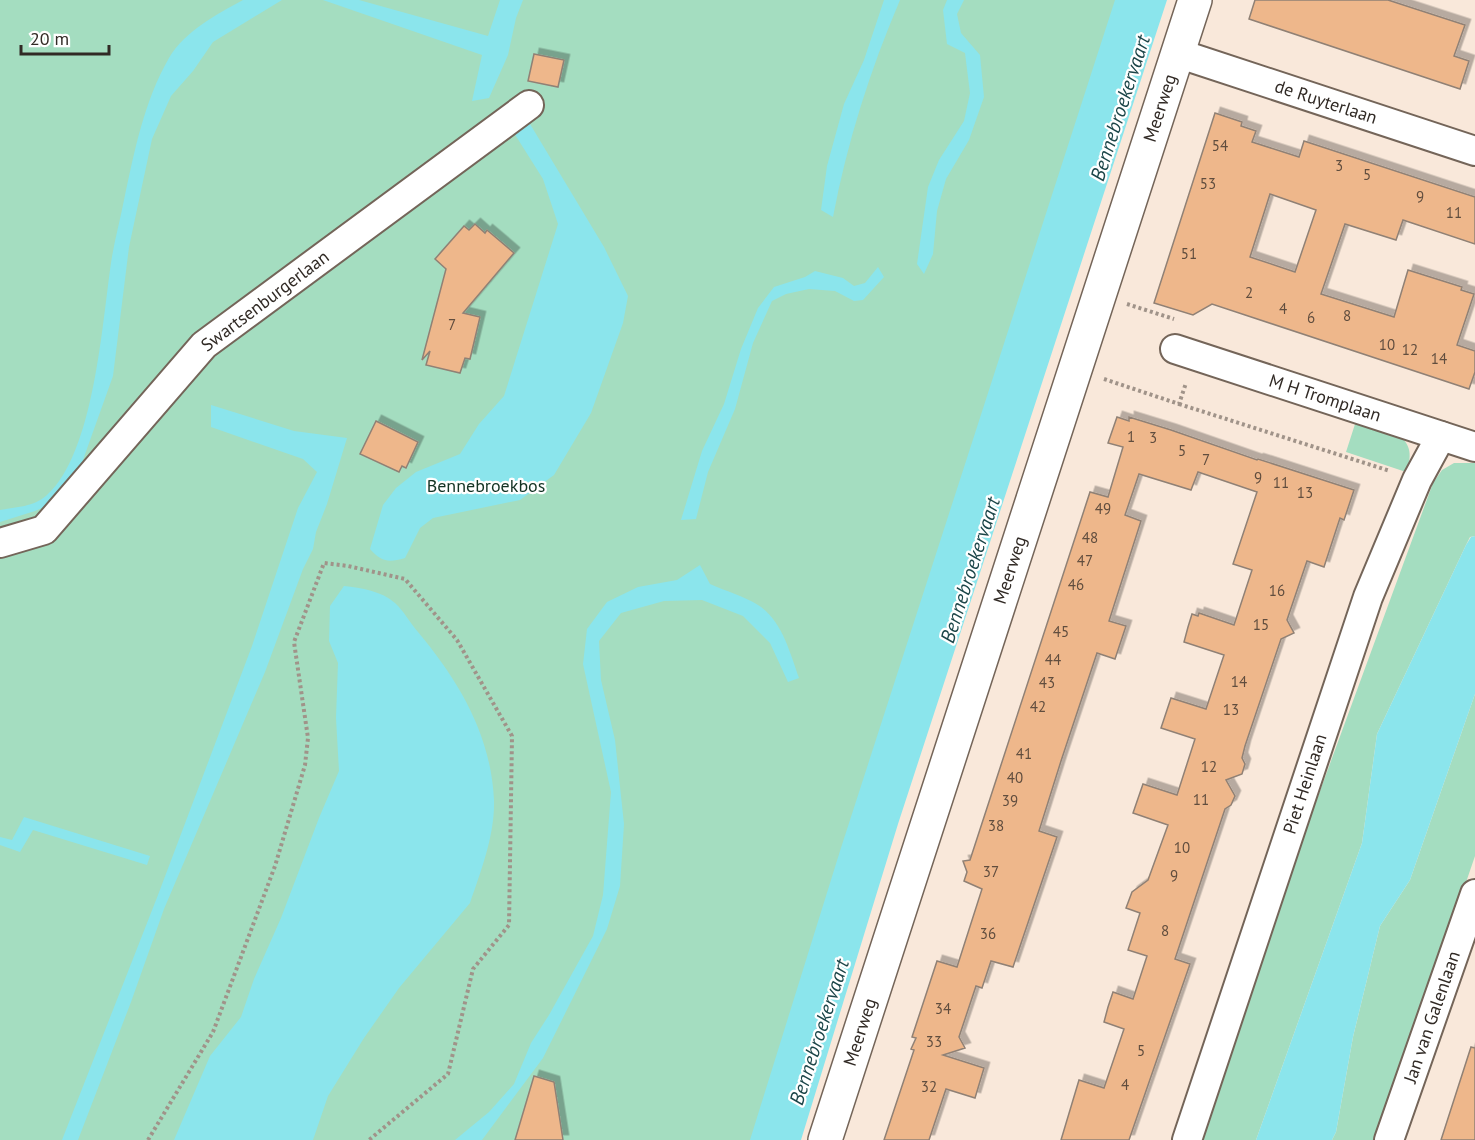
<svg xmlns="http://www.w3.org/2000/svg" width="1475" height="1140" font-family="'PT Sans',sans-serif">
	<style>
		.green { fill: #a4ddc0 }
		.water { fill: #8be5ec }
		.building { fill: #eeb78b; stroke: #908175; stroke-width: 1.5; fill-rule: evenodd; filter: url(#shadow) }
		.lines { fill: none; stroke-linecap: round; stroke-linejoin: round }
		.street-casing { stroke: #746559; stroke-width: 32 }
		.secondary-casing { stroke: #746559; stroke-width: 36 }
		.path { stroke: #a09389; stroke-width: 4; stroke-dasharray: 3 3; stroke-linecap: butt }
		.street { stroke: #fff; stroke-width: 28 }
		.secondary { stroke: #fff; stroke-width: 33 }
		.labels { text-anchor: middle; stroke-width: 4.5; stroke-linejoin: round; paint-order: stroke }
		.number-label { font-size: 15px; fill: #604d3e }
		.street-label { font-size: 18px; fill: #312a25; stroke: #fff }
		.park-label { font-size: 18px; fill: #133324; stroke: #fff }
		.water-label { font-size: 20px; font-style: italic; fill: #1c4649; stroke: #fff }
	</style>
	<defs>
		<filter id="shadow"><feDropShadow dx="5.5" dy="-5.5" stdDeviation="0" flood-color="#0004"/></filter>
	</defs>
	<rect width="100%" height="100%" fill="#f9e8da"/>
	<g class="green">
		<polygon points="0,0 1153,0 777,1140 0,1140"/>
		<path d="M1356,421C1384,429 1422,433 1406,472L1346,452Z"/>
		<polygon points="1454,463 1475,463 1475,536 1470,537 1466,545 1377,734 1362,843 1256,1140 1201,1140 1266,938 1433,483 1442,470"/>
		<polygon points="1475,694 1475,856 1378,1140 1332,1140 1336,1132 1353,1037 1380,926 1410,880"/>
	</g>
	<g class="water">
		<path d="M243,0H282L213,42L193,71L171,96L152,139L129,247L113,376L79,471L53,503L35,511L0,522V510C16,507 34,507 47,495C94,453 102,324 111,263C114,242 120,221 124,200C134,153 144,101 169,58C185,31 217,14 243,0Z"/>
		<polygon points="323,0 359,0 488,36 500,0 523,0 516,18 508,55 489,98 472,101 482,55"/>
		<path d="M884,0H900C870,70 847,143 833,217L821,210L827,166L844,104L864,60Z"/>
		<polygon points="947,0 964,0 957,14 961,33 980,55 984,97 969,140 946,179 937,211 933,254 924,274 917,264 928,187 939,160 964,121 970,93 965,53 947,44 943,10"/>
		<polygon points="1115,0 1167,0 898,824 801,1140 750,1140 840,851"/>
		<path d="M530,124L604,247L628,296L623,323L591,413L554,475L520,500L433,518L420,528L405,558C388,563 382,562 370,549L383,505L396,488L416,472L460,454L479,424L504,396L558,224L543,179L514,133Z"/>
		<polygon points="878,267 884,277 863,300 854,301 835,291 809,289 786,294 772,301 753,343 735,409 708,472 696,519 681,520 702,451 724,404 741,349 758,308 774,287 805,277 815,271 843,278 854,286 865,283"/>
		<polygon points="211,405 294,431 347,438 327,504 316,532 313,549 303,569 265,672 164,909 131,1002 78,1140 62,1140 158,895 252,646 298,508 317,472 303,459 211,427"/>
		<polygon points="1475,536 1475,694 1410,880 1380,926 1353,1037 1336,1132 1332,1140 1256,1140 1362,843 1377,734 1466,545 1471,537"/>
		<path d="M700,565L710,584C725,591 744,596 758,605C782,620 790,653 799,678L788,682L770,643L743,616L702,600L664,601L621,613L599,641L601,680L615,740L624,824L620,886L607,929L543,1058L482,1140H455L489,1112L514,1084L531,1043L549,1015L593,936L603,895L611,792L583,664L587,629L607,602L638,587L677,580Z"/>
		<path d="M344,586C361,588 382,591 395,603C404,611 410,623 418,632C459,681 491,735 494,800C495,835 481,871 470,903L399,988L364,1038L328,1096L313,1140H174L210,1056L241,1017L254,979L281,918L319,818L339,771L336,718L338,663L329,641L330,606Z"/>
		<polygon points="24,817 150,856 147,865 33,830 20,852 0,845 0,837 12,840"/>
	</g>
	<g class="building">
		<polygon points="1255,0 1388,0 1465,25 1454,56 1469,61 1460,89 1249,19"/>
		<polygon points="534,54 564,60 558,87 528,81"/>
		<path d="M1215,113L1242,122L1241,126L1256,131L1252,142L1299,157L1304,141L1475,197V244L1403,220L1396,240L1345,224L1321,294L1394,317L1408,270L1462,287L1461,290L1474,294L1457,345L1475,351V372L1469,389L1212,304L1193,315L1154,303ZM1270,194L1316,210L1295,272L1250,257Z"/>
		<polygon points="475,224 485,233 487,230 514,253 463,313 480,317 470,359 465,358 460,373 426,365 430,351 422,360 446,269 435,259 464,226 469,230"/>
		<polygon points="1117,417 1129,421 1129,417 1171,430 1257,460 1258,459 1354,490 1344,520 1340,518 1324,567 1307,561 1287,620 1294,633 1281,639 1245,746 1242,758 1245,764 1242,774 1226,780 1235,796 1231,805 1225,809 1175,959 1190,964 1129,1140 1061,1140 1079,1080 1104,1088 1124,1029 1104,1022 1108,1007 1113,992 1133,999 1147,956 1128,950 1140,913 1126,908 1132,892 1148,880 1168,825 1133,813 1143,784 1177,795 1195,739 1161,728 1171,698 1206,709 1224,655 1184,642 1188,627 1192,614 1198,616 1199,613 1234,625 1252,570 1233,564 1257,492 1198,472 1191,490 1139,474 1125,515 1141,521 1109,621 1126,626 1115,659 1097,653 1061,761 1039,831 1057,837 1013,967 991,961 982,988 976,986 959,1037 965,1048 943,1055 984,1068 975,1098 946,1089 929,1140 884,1140 914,1050 911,1049 916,1038 912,1037 937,961 957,967 982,889 964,881 967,872 963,861 970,860 1090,492 1108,497 1123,447 1108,443"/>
		<polygon points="376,421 418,442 406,468 402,466 399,472 360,454"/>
		<polygon points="1471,1047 1475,1048 1475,1140 1441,1140"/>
		<polygon points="534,1076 554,1082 563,1140 515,1140"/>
	</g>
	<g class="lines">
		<defs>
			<g id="street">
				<polyline points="1177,53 1475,151"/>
				<polyline points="1175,349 1475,447"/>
				<polyline points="0,543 44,530 204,345 529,105"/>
				<polyline points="1187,1140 1368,597 1417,480 1441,436"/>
				<polyline points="1389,1140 1475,894"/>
			</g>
			<polyline id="secondary" points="825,1140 1195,0"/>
		</defs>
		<use href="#street" class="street-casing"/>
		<use href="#secondary" class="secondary-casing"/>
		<g class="path">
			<polyline points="1127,304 1174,319"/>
			<polyline points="1104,379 1179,404 1186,383"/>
			<polyline points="1179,404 1390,471"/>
			<polyline points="148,1140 213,1032 275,866 305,765 308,738 294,642 324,563 348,566 405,579 457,640 512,736 509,925 473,969 448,1074 369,1140"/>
		</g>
		<use href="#street" class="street"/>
		<use href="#secondary" class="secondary"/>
	</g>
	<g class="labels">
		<g class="number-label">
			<text x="1220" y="151">54</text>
			<text x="1339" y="171">3</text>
			<text x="1367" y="180">5</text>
			<text x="1208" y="189">53</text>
			<text x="1420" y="202">9</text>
			<text x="1454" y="218">11</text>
			<text x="1189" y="259">51</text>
			<text x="1249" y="298">2</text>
			<text x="1283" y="314">4</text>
			<text x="1347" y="321">8</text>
			<text x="1311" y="323">6</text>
			<text x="452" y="330">7</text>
			<text x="1387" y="350">10</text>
			<text x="1410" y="355">12</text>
			<text x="1439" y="364">14</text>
			<text x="1131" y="442">1</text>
			<text x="1153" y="443">3</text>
			<text x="1182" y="456">5</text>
			<text x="1206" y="465">7</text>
			<text x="1258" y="483">9</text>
			<text x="1281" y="488">11</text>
			<text x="1305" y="498">13</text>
			<text x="1103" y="514">49</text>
			<text x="1090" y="543">48</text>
			<text x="1085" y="566">47</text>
			<text x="1076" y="590">46</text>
			<text x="1277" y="596">16</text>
			<text x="1261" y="630">15</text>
			<text x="1061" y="637">45</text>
			<text x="1053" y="665">44</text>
			<text x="1239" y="687">14</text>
			<text x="1047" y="688">43</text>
			<text x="1038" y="712">42</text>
			<text x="1231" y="715">13</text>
			<text x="1024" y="759">41</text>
			<text x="1209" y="772">12</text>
			<text x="1015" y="783">40</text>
			<text x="1201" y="805">11</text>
			<text x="1010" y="806">39</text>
			<text x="996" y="831">38</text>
			<text x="1182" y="853">10</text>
			<text x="991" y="877">37</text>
			<text x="1174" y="881">9</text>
			<text x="1165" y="936">8</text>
			<text x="988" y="939">36</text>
			<text x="943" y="1014">34</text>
			<text x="934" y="1047">33</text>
			<text x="1141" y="1056">5</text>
			<text x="1125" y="1090">4</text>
			<text x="929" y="1092">32</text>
		</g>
		<g class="street-label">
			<text transform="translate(1326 102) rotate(18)" y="6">de Ruyterlaan</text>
			<text transform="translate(1160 108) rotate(-72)" y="6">Meerweg</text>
			<text transform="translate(265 301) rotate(-37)" y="6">Swartsenburgerlaan</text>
			<text transform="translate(1325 398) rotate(18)" y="6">M H Tromplaan</text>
			<text transform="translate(1010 570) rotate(-72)" y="6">Meerweg</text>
			<text transform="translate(1305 784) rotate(-72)" y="6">Piet Heinlaan</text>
			<text transform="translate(1432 1017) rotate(-71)" y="6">Jan van Galenlaan</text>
			<text transform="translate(860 1032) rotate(-72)" y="6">Meerweg</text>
		</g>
		<g class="park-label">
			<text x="486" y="492">Bennebroekbos</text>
		</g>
		<g class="water-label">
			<text transform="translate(1120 108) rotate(-72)" y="7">Bennebroekervaart</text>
			<text transform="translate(970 570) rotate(-72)" y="7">Bennebroekervaart</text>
			<text transform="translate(819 1032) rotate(-72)" y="7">Bennebroekervaart</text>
		</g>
	</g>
	<path d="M21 45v9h88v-9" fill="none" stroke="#312a25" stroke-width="3"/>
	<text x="30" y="45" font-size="18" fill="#312a25" stroke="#ffffff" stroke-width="4.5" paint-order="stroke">20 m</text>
</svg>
